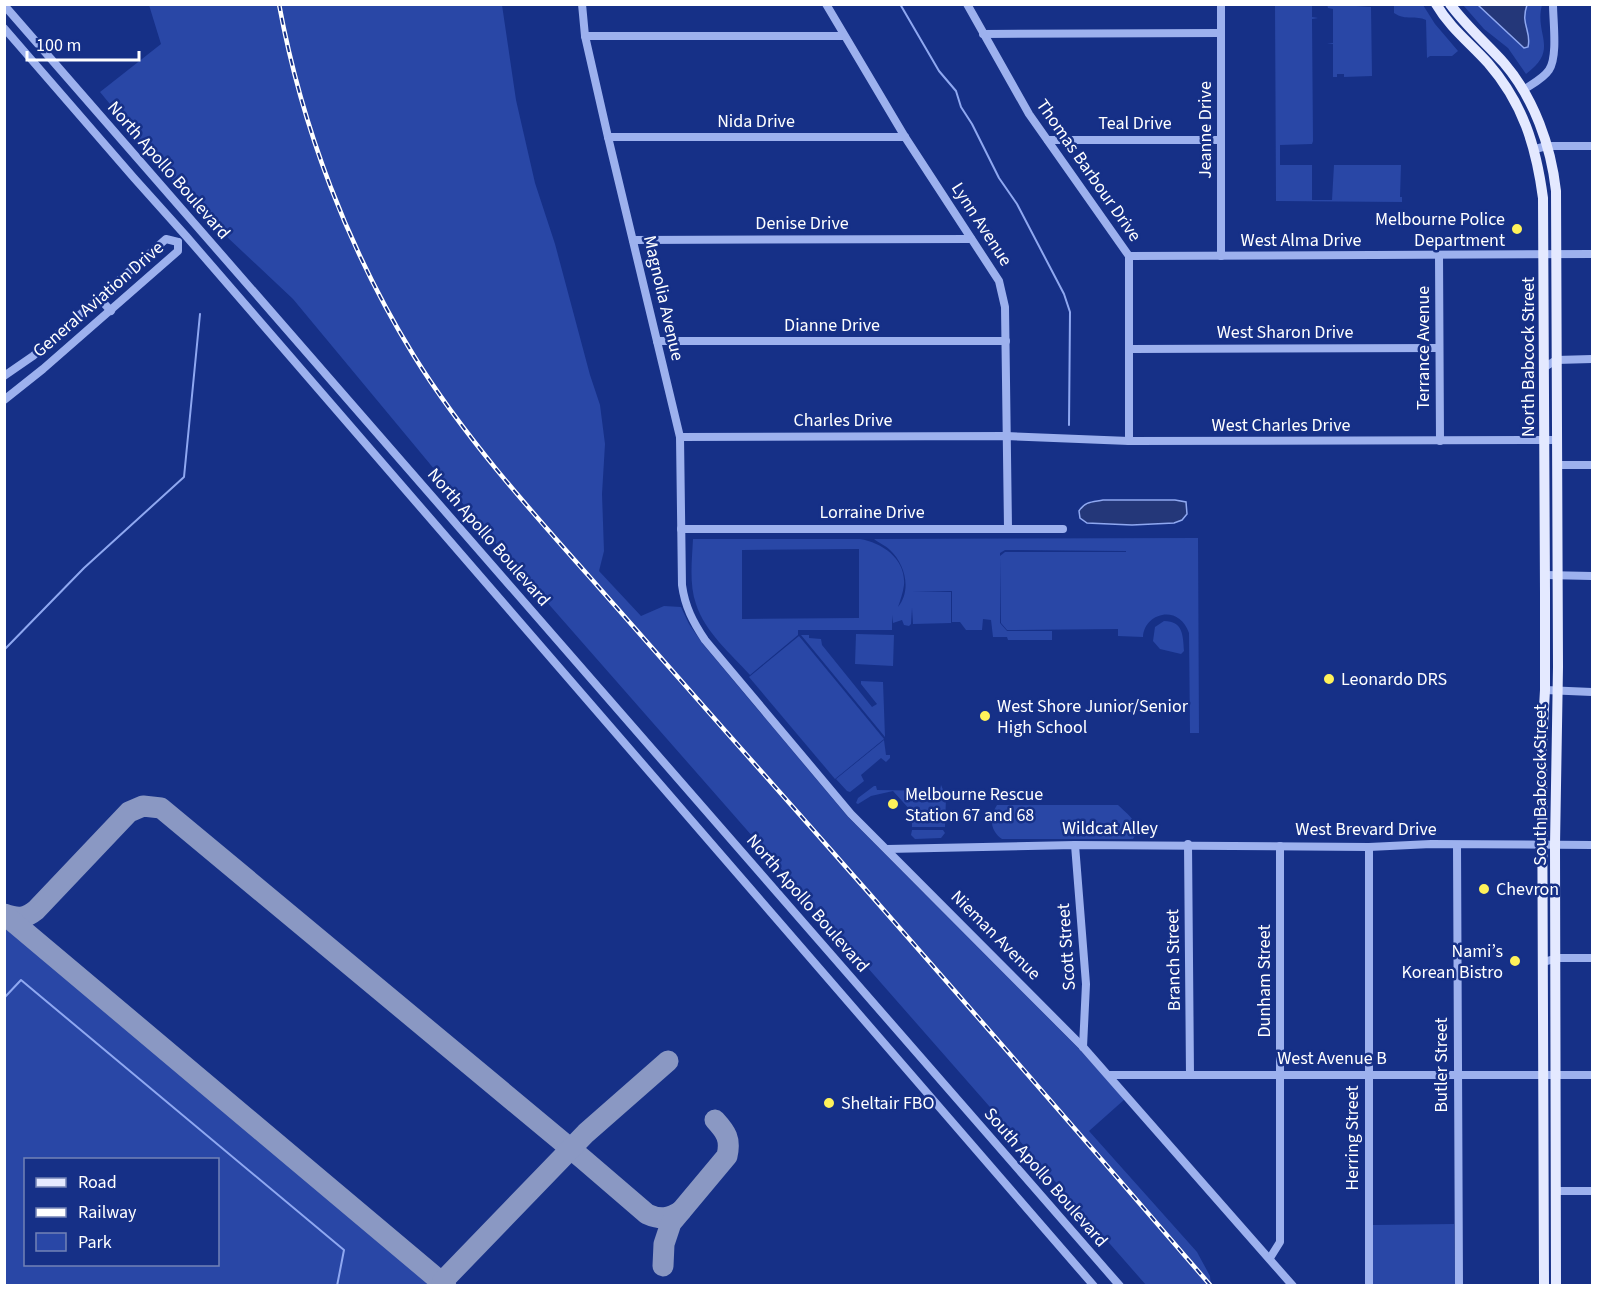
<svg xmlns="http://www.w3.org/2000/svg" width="1597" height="1290" font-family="'Source Sans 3',sans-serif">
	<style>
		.green { fill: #2947a6; fill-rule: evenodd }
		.water { fill: #243779; stroke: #8fa8f1; stroke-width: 1.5 }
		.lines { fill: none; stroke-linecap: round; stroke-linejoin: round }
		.stream { stroke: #8fa8f1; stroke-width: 2 }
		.taxiway { stroke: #8a98c3; stroke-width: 21 }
		.minor { stroke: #9db1ee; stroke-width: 8 }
		.major { stroke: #e4e9ff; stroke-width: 10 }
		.rail-casing { stroke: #fff; stroke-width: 4.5 }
		.rail { stroke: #163087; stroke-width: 2; stroke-dasharray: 7; stroke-linecap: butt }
		.poi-dot { fill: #fff25a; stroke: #163087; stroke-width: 2 }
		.labels { text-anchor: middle; stroke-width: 5; stroke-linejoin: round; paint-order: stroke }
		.street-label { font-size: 18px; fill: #fff; stroke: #163087 }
		.poi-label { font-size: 18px; fill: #fff; stroke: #163087; text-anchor: start }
	</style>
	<rect width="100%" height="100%" fill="#163087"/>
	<g class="green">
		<polygon points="1327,4 1371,7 1372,76 1344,77 1344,74 1337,74 1337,77 1333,77 1333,44 1327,44 1333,43 1333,9 1328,8"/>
		<polygon points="149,5 502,5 516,100 535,183 555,244 590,375 600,405 605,444 602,494 604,551 599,571 641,616 664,606 681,607 689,624 702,643 848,817 1079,1049 1125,1099 1089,1131 1197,1252 1210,1276 1211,1285 1146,1285 503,552 293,299 193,205 100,92 161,44"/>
		<polygon points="1275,5 1312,5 1312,17 1318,18 1312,19 1313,141 1312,144 1280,145 1280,165 1312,165 1312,200 1332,200 1334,165 1401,165 1400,197 1402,197 1402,202 1276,201"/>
		<path d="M1394,5H1423L1435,24L1458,51L1452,56H1430L1427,58L1426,20C1416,15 1406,21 1394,13Z"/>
		<path d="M1463,5H1478L1524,48L1529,42L1523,17L1527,5H1542C1534,35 1560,49 1526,74L1508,48L1484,29Z"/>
		<path d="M1198,538L1199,733H1190L1189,633C1179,603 1144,613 1143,637L1118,636V629L1007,630L1001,623L1000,557V623L1007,631H1052V640H1008L1007,637H993L991,620L983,619L982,630H966L960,622H952V591H912L951,592V623L913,624L912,608L911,624L909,626L904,625L902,620L893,623L892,615V630H798V635L750,675C731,654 705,632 696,604C689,584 692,560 693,539H860C883,543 906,559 904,585C903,593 900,601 898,607C912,590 905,564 890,550C885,545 879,543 874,539ZM859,549V618L742,619V550ZM1005,550L1126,551V552H1005L1000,556V553Z"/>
		<path d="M1164,621C1183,621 1183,635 1184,651L1181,654L1160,649L1153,641L1155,627Z"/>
		<polygon points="856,634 894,635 893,666 855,664"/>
		<polygon points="801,635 809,635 809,638 821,639 822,645 872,707 877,704 861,684 861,681 883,682 885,737"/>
		<polygon points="799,636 884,739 835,779 749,677"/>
		<polygon points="884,740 886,755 890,755 890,758 886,762 881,758 861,775 864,781 850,792 847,791 836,779"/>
		<polygon points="941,785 946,797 945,827 912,827 912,812 893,791 871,796 858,804 856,803 858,798 874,786 876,786 877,790 940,791"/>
		<path d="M997,805H1118C1128,815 1143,824 1133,839H1002C990,831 989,817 997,805Z"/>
		<polygon points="912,830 943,830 945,833 941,838 915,839 911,835"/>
		<path d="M5,927L435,1285H5ZM26,1160H218V1264H26Z"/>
		<polygon points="1454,1224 1455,1285 1373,1285 1373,1225"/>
	</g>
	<g class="water">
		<path d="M1478,5H1527C1520,25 1532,31 1528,47L1524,48Z"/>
		<path d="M1103,500H1175L1186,502L1187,514L1182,520L1174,523L1132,525L1087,523L1080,518L1079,511C1085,501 1093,502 1103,500Z"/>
	</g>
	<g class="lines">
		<g class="stream">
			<polyline points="900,4 939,71 956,91 961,107 972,124 999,178 1017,204 1064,294 1070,312 1069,425"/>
			<polyline points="4,650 84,568 184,477 200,314"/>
			<polyline points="4,998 21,980 344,1250 337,1286"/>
		</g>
		<g class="taxiway">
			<path d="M4,914C18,919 25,919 36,910L129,812L143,806L161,808L583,1159L647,1214C660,1220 669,1219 681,1211"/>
			<polyline points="5,915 446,1286"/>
			<path d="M663,1266L664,1244L671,1223L727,1156C731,1139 726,1132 715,1120"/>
			<polyline points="442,1282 586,1133 668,1061"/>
		</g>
		<g class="minor">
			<path d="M582,4L585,36L608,137L680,437L682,585C685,607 693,622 705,640L851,814L1083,1047L1293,1286"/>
			<polyline points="826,4 905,137 999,281 1005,307 1008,528"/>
			<polyline points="967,4 1029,114 1129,256 1129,441"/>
			<polyline points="1221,4 1221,256"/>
			<polyline points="4,5 1120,1286"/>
			<polyline points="4,28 134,178 186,236 1094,1286"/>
			<polyline points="983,34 1220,33"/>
			<polyline points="585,36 844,36"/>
			<path d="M1523,90C1532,84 1543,79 1549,70C1558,57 1553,21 1553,4"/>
			<polyline points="608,137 905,137"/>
			<polyline points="1048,140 1221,140"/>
			<polyline points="1535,149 1547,146 1592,146"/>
			<polyline points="633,240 971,239"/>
			<polyline points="1129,256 1592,254"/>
			<polyline points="1439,256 1440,441"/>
			<polyline points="99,298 111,311"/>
			<polyline points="657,341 1006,341"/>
			<polyline points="1131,349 1439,348"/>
			<polyline points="1545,367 1556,360 1592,359"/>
			<polyline points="4,376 33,356 166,239 178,242"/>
			<polyline points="4,400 43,369 178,251 178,242"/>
			<polyline points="680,437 1006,436 1129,441 1557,440"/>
			<polyline points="1557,465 1592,465"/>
			<polyline points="681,529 1063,529"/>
			<polyline points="1545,575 1592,576"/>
			<polyline points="1545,690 1592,692"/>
			<polyline points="1188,844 1190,1075"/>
			<polyline points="1075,845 1086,984 1083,1047"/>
			<polyline points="1457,845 1459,1286"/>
			<polyline points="1369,847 1369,1286"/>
			<polyline points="887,849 1075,845 1369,847 1431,844 1592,845"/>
			<polyline points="1544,962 1557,958 1592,958"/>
			<polyline points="1109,1075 1592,1075"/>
			<polyline points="1556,1191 1592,1191"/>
			<polyline points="1270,1258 1280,1242 1280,846"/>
		</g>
		<g class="major">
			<path d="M1436,4C1450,28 1470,43 1488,63C1523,103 1536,146 1543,198L1545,592V690L1542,744L1544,1286"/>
			<path d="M1450,4C1466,26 1486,43 1504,63C1534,98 1551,146 1556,191L1558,667L1555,845L1556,1286"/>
		</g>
		<defs>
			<path id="rail" d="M279,4C302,128 348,249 414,356C465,438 531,511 595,583C660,657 726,732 792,806C933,965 1072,1125 1211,1286"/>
		</defs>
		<use href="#rail" class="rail-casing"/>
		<use href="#rail" class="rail"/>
	</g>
	<g class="poi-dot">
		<circle cx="1517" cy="229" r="6"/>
		<circle cx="1329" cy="679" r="6"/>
		<circle cx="985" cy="716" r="6"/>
		<circle cx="893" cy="804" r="6"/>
		<circle cx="1484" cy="889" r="6"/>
		<circle cx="1515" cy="961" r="6"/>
		<circle cx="829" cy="1103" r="6"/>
	</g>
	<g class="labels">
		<g class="street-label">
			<text x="756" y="127">Nida Drive</text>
			<text x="1135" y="129">Teal Drive</text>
			<text transform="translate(1205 130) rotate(-90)" y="6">Jeanne Drive</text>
			<text transform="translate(169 170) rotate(49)" y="6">North Apollo Boulevard</text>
			<text transform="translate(1089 170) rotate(55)" y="6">Thomas Barbour Drive</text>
			<text x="802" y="229">Denise Drive</text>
			<text transform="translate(982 224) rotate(57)" y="6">Lynn Avenue</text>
			<text x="1301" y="246">West Alma Drive</text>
			<text transform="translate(664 298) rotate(77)" y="6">Magnolia Avenue</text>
			<text transform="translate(98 299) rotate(-41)" y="6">General Aviation Drive</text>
			<text x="832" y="331">Dianne Drive</text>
			<text x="1285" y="338">West Sharon Drive</text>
			<text transform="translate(1423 348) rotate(-90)" y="6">Terrance Avenue</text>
			<text transform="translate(1528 357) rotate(-90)" y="6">North Babcock Street</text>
			<text x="843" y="426">Charles Drive</text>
			<text x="1281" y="431">West Charles Drive</text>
			<text x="872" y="518">Lorraine Drive</text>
			<text transform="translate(489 537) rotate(49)" y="6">North Apollo Boulevard</text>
			<text transform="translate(1540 785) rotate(-90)" y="6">South Babcock Street</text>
			<text x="1110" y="834">Wildcat Alley</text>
			<text x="1366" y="835">West Brevard Drive</text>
			<text transform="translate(808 903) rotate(49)" y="6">North Apollo Boulevard</text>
			<text transform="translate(996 935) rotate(45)" y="6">Nieman Avenue</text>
			<text transform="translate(1066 947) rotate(-94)" y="6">Scott Street</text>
			<text transform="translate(1173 960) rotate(-91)" y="6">Branch Street</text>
			<text transform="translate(1264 981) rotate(-90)" y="6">Dunham Street</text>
			<text x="1332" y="1064">West Avenue B</text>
			<text transform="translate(1441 1065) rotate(-90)" y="6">Butler Street</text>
			<text transform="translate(1352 1138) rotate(-90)" y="6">Herring Street</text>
			<text transform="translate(1046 1177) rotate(49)" y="6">South Apollo Boulevard</text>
		</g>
		<g class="poi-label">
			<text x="1505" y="225" text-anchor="end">Melbourne Police<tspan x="1505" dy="21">Department</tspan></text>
			<text x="1341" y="685">Leonardo DRS</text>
			<text x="997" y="712">West Shore Junior/Senior<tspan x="997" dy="21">High School</tspan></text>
			<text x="905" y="800">Melbourne Rescue<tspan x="905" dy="21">Station 67 and 68</tspan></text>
			<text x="1496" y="895">Chevron</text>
			<text x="1503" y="957" text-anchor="end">Nami’s<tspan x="1503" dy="21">Korean Bistro</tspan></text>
			<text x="841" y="1109">Sheltair FBO</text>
		</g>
	</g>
	<rect width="1597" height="1290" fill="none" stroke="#ffffff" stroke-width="12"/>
	<rect x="24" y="1158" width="195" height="108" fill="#163087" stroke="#7383b7" stroke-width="1.5"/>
	<rect x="36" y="1178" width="30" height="9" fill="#e4e9ff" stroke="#7383b7" stroke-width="1.5"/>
	<text x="78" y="1188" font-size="18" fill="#ffffff">Road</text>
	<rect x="36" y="1208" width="30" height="9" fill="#ffffff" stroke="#7383b7" stroke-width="1.5"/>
	<text x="78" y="1218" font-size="18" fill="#ffffff">Railway</text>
	<rect x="36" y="1233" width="30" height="18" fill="#2947a6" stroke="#7383b7" stroke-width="1.5"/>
	<text x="78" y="1248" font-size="18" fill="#ffffff">Park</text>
	<path d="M27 51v9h112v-9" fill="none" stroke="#ffffff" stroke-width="3"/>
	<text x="36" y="51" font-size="18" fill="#ffffff" stroke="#163087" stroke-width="4.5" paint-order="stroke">100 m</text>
</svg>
